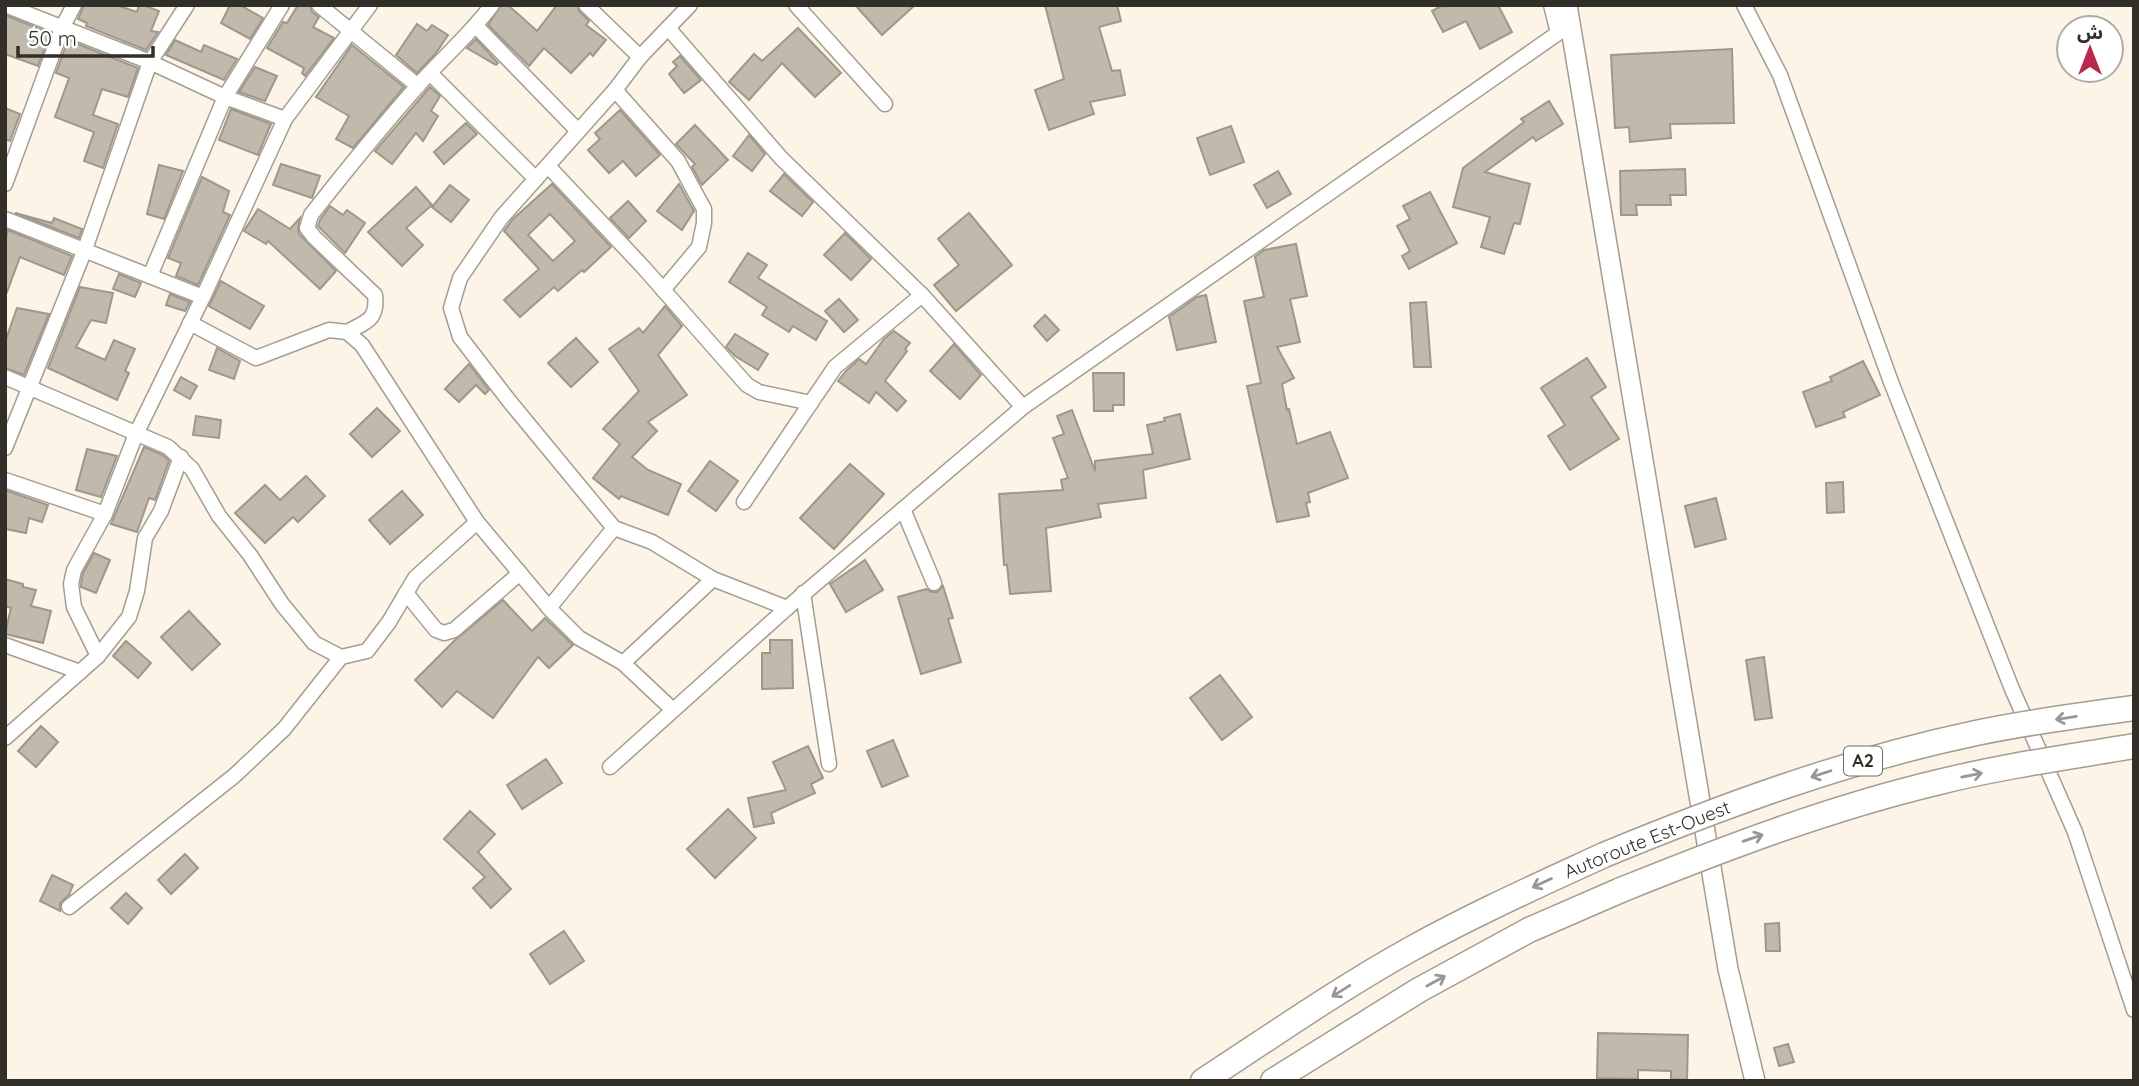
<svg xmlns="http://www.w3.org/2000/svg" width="2139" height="1086" font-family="Quicksand,'Noto Sans Arabic',sans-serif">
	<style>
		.building { fill: #c1b9ab; stroke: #9f978a; stroke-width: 2; fill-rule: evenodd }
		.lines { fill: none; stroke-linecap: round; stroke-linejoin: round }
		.street-casing { stroke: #a59d90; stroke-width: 17 }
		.secondary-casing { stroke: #a59d90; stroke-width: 22 }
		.highway-casing { stroke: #a59d90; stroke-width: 27 }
		.street { stroke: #fff; stroke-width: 14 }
		.secondary { stroke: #fff; stroke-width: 19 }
		.highway { stroke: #fff; stroke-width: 24 }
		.highway-bridge-casing { stroke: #a59d90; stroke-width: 27; stroke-linecap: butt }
		.highway-bridge { stroke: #fff; stroke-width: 24 }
		.oneway { stroke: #989794 }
		.labels { text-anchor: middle; stroke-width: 6; stroke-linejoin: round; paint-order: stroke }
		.shield { fill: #fff; stroke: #706d69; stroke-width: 2 }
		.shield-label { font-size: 18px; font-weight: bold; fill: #322f29 }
		.street-label { font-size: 19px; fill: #322f29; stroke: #fff }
	</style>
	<rect width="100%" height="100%" fill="#fcf4e6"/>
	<g class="building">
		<polygon points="84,5 116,5 137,12 139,5 143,5 159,11 151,31 158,32 146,50 86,26 87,23 78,19"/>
		<polygon points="230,5 240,5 263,18 250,39 221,23"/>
		<polygon points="298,5 310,5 312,12 319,17 313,27 334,38 305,76 302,73 304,68 267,48 283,22 287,23"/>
		<polygon points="501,5 508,5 537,31 557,5 577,5 579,11 589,21 586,25 606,40 593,56 590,53 571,73 544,48 529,66 488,25"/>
		<polygon points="855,5 915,5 882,35"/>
		<polygon points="1045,5 1117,5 1121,21 1099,27 1112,71 1120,70 1125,95 1090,102 1094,114 1049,130 1035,90 1064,79"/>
		<polygon points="1443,5 1498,5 1512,32 1480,49 1466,21 1443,32 1432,11"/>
		<polygon points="5,15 50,33 38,66 5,54"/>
		<polygon points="417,24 427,31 432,25 448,35 436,53 417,73 396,55"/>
		<polygon points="798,28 841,73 815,97 782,63 749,100 729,82 754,54 762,61"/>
		<polygon points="476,39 498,63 496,65 467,48"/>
		<polygon points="68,40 138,68 128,97 102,89 93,115 118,124 103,168 84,161 94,132 55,117 69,78 56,73"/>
		<polygon points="175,40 201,52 204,45 237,59 224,80 166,55"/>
		<polygon points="352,45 404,87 353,148 336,139 349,116 316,97"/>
		<polygon points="1732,49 1734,123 1670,124 1671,138 1630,142 1629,127 1615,128 1611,55"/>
		<polygon points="680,56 701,80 684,93 669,74 677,66 673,62"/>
		<polygon points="255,67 277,76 265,101 239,92"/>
		<polygon points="430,87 440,96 431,111 438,116 423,141 416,133 392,164 375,151"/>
		<polygon points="1549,101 1563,124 1536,141 1533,137 1485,172 1530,184 1520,224 1514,223 1504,254 1481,247 1490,217 1453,207 1463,168 1524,122 1521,119"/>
		<polygon points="5,108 20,114 10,141 5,139"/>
		<polygon points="231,109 271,124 258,155 219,140"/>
		<polygon points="620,110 660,155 636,176 623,161 609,173 588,150 600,139 595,133"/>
		<polygon points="466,123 477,134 444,164 434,152"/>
		<polygon points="695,125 728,160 702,185 692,167 695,164 676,144"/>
		<polygon points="1231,126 1244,162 1210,175 1197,138"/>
		<polygon points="749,135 765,154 752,171 733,156"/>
		<polygon points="281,164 320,176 312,198 273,185"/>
		<polygon points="159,165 183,171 164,219 147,214"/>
		<polygon points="1685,169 1686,195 1670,195 1671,205 1636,205 1637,215 1621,215 1620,171"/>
		<polygon points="1278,171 1291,194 1267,208 1254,185"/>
		<polygon points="784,174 813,202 802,216 770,191"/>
		<polygon points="202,177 229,191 223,212 230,215 198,285 176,276 181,263 168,258"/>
		<path d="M552,184L611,247L584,272L582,270L558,291L554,287L520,317L504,300L539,269L504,231L513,219ZM550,214L575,241L553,261L528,235Z"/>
		<polygon points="679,184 694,211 682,230 657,211"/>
		<polygon points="450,185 469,200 451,222 432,207"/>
		<polygon points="416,187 432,205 406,228 423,245 402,266 368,232"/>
		<polygon points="1430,192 1457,243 1409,269 1402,256 1410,251 1397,226 1410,219 1403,206"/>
		<polygon points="628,201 646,221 629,238 610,218"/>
		<polygon points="330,206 343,215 347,210 365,223 345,253 318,226 320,220"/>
		<polygon points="258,209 290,229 300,218 298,229 299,234 336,271 320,289 268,241 266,244 244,231"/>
		<polygon points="15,213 52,223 54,218 82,229 79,238"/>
		<polygon points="969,213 1012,265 956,311 934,285 959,265 938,239"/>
		<polygon points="8,230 72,256 64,275 20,257 7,292 5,291 5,240"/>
		<polygon points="845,233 871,259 851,280 824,255"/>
		<polygon points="1296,244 1307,296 1290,299 1300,342 1277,347 1294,378 1282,384 1287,410 1289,409 1297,444 1330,432 1348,478 1308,493 1310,502 1306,503 1309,516 1277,522 1247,386 1261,383 1244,301 1264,297 1255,257 1264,250"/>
		<polygon points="748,253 767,265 758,278 827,321 816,340 793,326 789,332 762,315 767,307 729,282"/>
		<polygon points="119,274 141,283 135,297 113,289"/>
		<polygon points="221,281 264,306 250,329 209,306"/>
		<polygon points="80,287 113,293 106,323 91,320 76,347 105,360 114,340 135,349 125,371 129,373 117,400 48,368"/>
		<polygon points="170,294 190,302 185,311 166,305"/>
		<polygon points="1206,295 1216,342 1177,350 1169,317 1197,297"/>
		<polygon points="839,299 858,320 844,332 825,311"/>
		<polygon points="1426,302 1431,367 1414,367 1410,303"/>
		<polygon points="665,306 682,326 658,355 687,395 648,422 657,431 632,457 648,470 681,484 668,515 621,496 619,499 593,478 620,444 603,429 639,391 609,349 639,328 643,333"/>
		<polygon points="17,308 49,314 24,375 5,368 5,342"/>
		<polygon points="1045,315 1059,330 1047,341 1034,326"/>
		<polygon points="894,331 910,343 905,349 907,351 885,381 906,401 897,411 876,392 869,403 838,381 846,371 859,359 866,364 884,339"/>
		<polygon points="735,334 768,354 758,370 735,356 726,347"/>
		<polygon points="576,338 598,362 571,387 548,363"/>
		<polygon points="954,344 981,375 960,399 930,371"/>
		<polygon points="217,348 240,361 234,379 209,370"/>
		<polygon points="1587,358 1606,387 1591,397 1619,439 1570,470 1548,436 1565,425 1541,388"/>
		<polygon points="1863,361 1880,395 1843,412 1845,417 1816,427 1803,392 1832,381 1830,377"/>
		<polygon points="469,364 489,390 485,394 476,385 459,402 445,389"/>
		<polygon points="1093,373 1124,373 1124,405 1113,405 1113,411 1094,411"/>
		<polygon points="181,377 197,386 190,399 174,390"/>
		<polygon points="377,408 400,431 372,457 350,434"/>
		<polygon points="1072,410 1095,471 1095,461 1153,454 1147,425 1165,421 1164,418 1180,414 1190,459 1143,470 1146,498 1098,504 1101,517 1046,528 1051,591 1010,594 1007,565 1004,565 999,494 1063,490 1061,480 1068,478 1053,438 1064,434 1057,416"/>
		<polygon points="196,416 221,420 219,438 193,435"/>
		<polygon points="144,447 163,455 169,461 155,500 149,498 137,532 111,524"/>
		<polygon points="87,449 117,456 101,497 76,490"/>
		<polygon points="710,461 738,481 716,511 688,491"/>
		<polygon points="850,464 884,494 834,549 800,518"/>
		<polygon points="306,476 325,496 298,522 293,517 265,543 235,513 265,485 280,500"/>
		<polygon points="1843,482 1844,512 1827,513 1826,483"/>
		<polygon points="5,490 48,505 42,522 29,518 26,533 5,529"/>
		<polygon points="402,491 423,515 390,544 369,520"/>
		<polygon points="1716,498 1726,539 1695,547 1685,506"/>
		<polygon points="94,553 110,560 96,593 81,587 81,584 83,573"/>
		<polygon points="865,560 883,590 846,612 830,584"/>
		<polygon points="5,579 23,584 23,587 36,590 31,606 51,611 43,643 5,634 11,608 5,606"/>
		<polygon points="943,586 953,618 948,619 961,662 921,674 898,597 926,589 932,592 937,592"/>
		<polygon points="503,600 532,631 545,618 573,645 549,668 538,657 493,718 457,691 442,707 415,680 455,640"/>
		<polygon points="189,611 220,644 192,670 161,637"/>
		<polygon points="770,640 792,640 793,688 762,689 762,653 770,653"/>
		<polygon points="126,641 151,663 138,678 113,656"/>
		<polygon points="1764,657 1772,718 1755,720 1746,660"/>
		<polygon points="1220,675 1252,717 1222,740 1190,698"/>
		<polygon points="41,726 58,742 36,767 18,751"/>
		<polygon points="893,740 908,776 882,787 867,751"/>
		<polygon points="808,746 823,778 811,784 815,793 771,813 774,823 754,827 748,798 786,790 773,762"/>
		<polygon points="546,759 562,783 522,809 507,785"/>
		<polygon points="728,809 756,838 715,878 687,849"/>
		<polygon points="470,811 495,834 478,852 511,889 491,908 473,888 485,877 444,839"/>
		<polygon points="185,854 198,868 171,894 158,880"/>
		<polygon points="52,875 73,885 69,895 60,903 60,911 40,901"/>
		<polygon points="126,893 142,908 128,924 111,908"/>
		<polygon points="1779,923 1780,951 1766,951 1765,924"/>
		<polygon points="564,931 584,961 550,984 530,954"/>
		<polygon points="1598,1033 1688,1035 1687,1080 1671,1079 1671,1071 1638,1070 1638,1079 1597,1078"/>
		<polygon points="1788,1044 1794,1062 1779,1066 1774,1048"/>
	</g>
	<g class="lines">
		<defs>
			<g id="street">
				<polyline points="5,5 150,62 225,97 285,119"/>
				<polyline points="319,5 418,86"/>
				<polyline points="586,5 640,57"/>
				<polyline points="690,5 640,57 615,90 501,218 460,278 451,308 460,337 510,402 614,528 652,542 713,579 787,608"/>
				<polyline points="796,5 885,104"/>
				<polyline points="1551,5 1558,33"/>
				<polyline points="1744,5 1780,75 1891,382 2012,689 2075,832 2134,1010"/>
				<polyline points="476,26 578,131"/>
				<polyline points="669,29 781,158 922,295 1023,407"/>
				<polyline points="430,73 536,179"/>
				<polyline points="615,90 678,161 704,209 704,223 699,247 663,290"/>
				<polyline points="548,166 644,268 747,385 759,392 811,403"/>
				<polyline points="5,184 62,28 74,5"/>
				<polyline points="5,219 203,297"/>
				<polyline points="150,276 225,97 282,5"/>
				<polyline points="190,323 256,358 329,330 347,332 362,345 477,522 549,608 579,638 623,663 673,710"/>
				<path d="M347,332C366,322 378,320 375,295L314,237L307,228L311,215C347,169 383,125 422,81C445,56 471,33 492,5"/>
				<polyline points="5,377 168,447 192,469 219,516 250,555 282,604 314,643 341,657 367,651 389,622 415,578 477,522"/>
				<polyline points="5,448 84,252 150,62 187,5"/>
				<polyline points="5,480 105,514"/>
				<polyline points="744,502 835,367 922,295"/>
				<polyline points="903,509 934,583"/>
				<polyline points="406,593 436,630 444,633 454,630 520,573"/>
				<polyline points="803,593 829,764"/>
				<polyline points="549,608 614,528"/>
				<polyline points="5,645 80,672"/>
				<polyline points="98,656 74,607 71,584 74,570 105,514 136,434 203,297 285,119 370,5"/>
				<polyline points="623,663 713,579"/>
				<polyline points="5,738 98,656 129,617 137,591 145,538 161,511 181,457"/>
				<polyline points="610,767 787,608 1023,407 1571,24"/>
				<polyline points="69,907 234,776 284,729 341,657"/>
			</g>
			<polyline id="secondary" points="1567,5 1728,969 1755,1081"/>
			<g id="highway">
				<path d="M1203,1081C1272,1036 1339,989 1411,949C1474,914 1539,885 1604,855"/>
				<polyline points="1273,1081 1419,990 1529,930 1621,890"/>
			</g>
		</defs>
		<use href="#street" class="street-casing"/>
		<use href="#secondary" class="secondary-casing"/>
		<use href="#highway" class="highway-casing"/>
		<use href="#street" class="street"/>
		<use href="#secondary" class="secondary"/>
		<use href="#highway" class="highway"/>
		<defs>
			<g id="highway-bridge">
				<path d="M1604,855C1725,805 1848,760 1976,733C2028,722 2081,715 2134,708"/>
				<path d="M1621,890C1725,848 1830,808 1939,782C2003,766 2069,757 2134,746"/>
			</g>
		</defs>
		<use href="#highway-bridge" class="highway-bridge-casing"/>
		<use href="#highway-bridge" class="highway-bridge"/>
	</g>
	<defs><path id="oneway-shaft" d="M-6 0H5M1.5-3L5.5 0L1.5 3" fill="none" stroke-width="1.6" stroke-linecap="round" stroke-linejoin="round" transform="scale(1.75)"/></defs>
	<g class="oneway">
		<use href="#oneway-shaft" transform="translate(2066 718) rotate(171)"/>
		<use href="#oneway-shaft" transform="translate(1821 774) rotate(162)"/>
		<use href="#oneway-shaft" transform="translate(1972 775) rotate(-11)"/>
		<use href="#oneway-shaft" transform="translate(1753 838) rotate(-19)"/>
		<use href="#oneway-shaft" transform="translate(1542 883) rotate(155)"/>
		<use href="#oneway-shaft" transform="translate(1436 981) rotate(-29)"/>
		<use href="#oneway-shaft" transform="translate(1341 991) rotate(148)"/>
	</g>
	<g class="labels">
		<rect class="shield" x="1844" y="746.5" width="38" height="29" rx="5"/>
		<g class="shield-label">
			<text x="1863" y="767">A2</text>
		</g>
		<g class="street-label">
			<text transform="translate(1647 839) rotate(-22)" y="7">Autoroute Est-Ouest</text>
		</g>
	</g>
	<rect width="2139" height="1086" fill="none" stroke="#322f29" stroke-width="14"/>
	<g transform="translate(2090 49)"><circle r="33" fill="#ffffff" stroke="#adaca9" stroke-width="2"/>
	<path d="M0-5L12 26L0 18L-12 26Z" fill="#b9294e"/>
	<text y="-10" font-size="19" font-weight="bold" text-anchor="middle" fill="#322f29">ش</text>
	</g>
	<path d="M18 46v10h135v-10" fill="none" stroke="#322f29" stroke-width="3.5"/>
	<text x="28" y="46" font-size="21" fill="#322f29" stroke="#ffffff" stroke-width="5" paint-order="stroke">50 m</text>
</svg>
